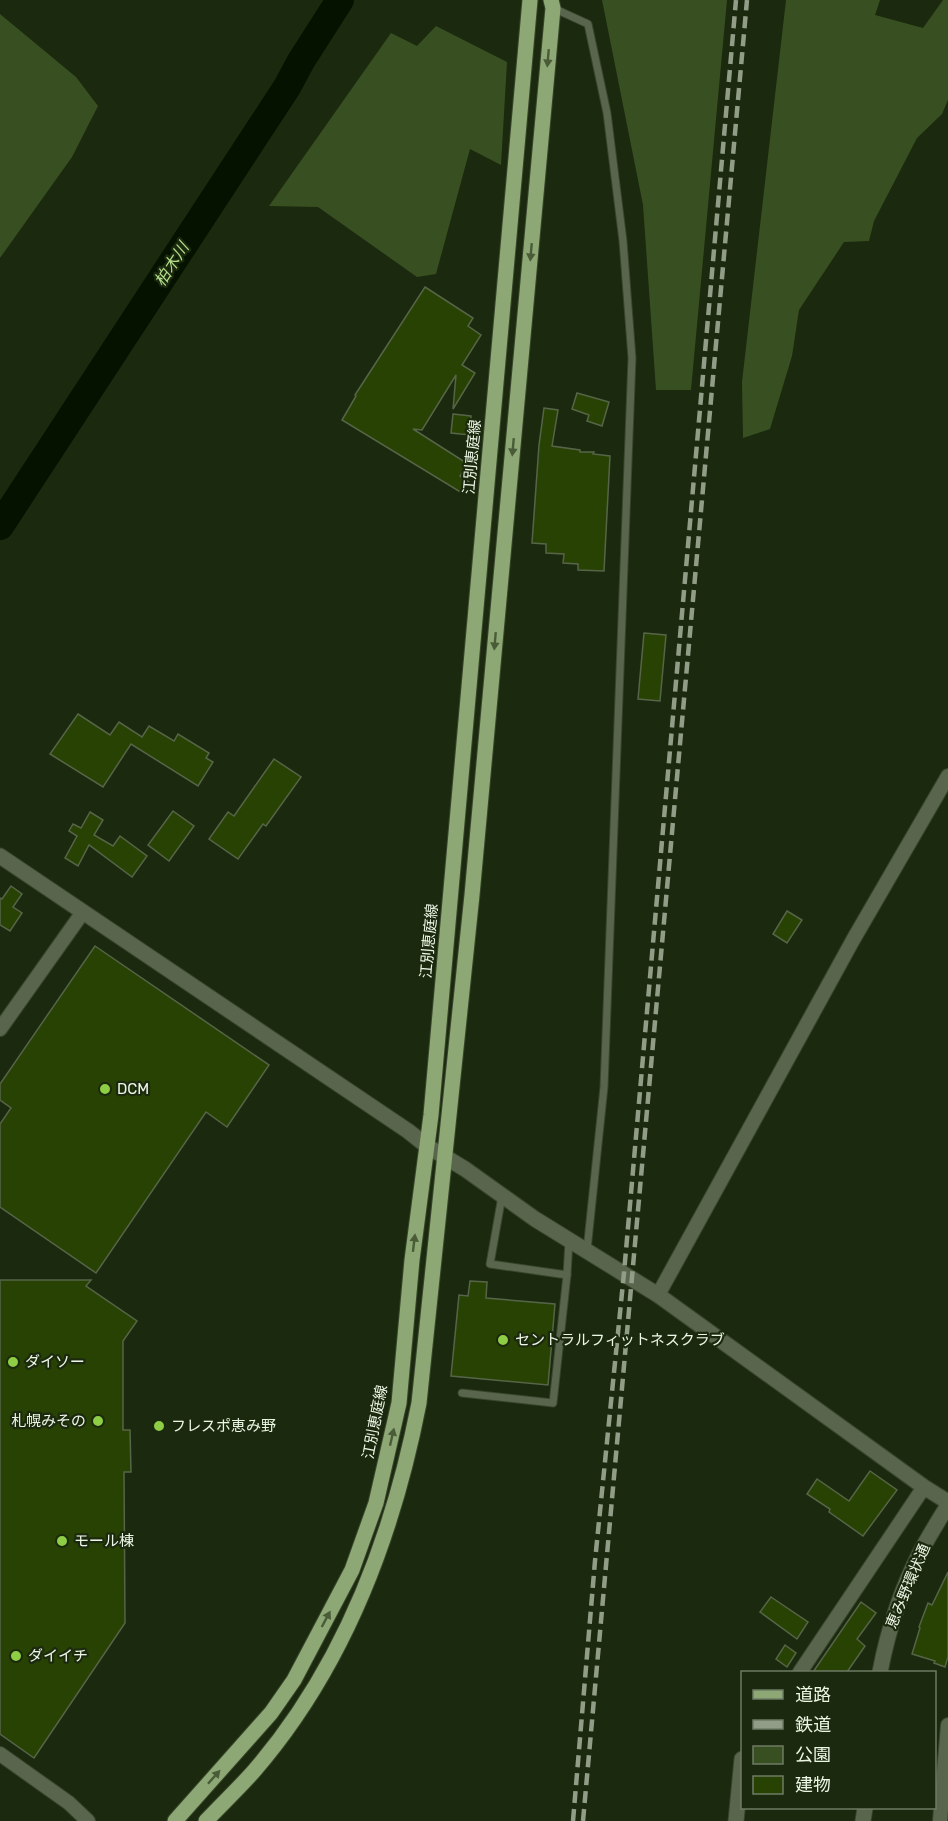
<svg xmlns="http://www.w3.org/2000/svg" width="948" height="1821" font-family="Rubik,'Noto Sans JP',sans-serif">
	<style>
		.green { fill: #384f22 }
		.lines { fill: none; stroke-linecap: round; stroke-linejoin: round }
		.river { stroke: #051200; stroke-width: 28 }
		.building { fill: #284204; stroke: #566548; stroke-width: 1.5 }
		.service-casing { stroke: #38462c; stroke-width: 9 }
		.minor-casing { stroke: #38462c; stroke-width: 16 }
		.tertiary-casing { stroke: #38462c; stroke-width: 17 }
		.primary-casing { stroke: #38462c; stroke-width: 17 }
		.service { stroke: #59664d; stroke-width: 7 }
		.minor { stroke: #59664d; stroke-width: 14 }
		.tertiary { stroke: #59664d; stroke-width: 15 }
		.primary { stroke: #8da875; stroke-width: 15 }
		.rail { stroke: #929d88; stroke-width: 4.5; stroke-dasharray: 12 6; stroke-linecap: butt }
		.oneway { fill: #495c37 }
		.poi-dot { fill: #8dce44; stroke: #1b290e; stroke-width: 2 }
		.labels { text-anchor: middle; stroke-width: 4.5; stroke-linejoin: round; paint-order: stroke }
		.street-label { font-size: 15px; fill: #edf6e5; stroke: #1b290e }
		.poi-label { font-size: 15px; fill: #edf6e5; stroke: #1b290e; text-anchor: start }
		.water-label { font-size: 16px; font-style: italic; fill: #b3df8a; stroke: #1b290e }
	</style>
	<rect width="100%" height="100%" fill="#1b290e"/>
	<g class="green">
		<polygon points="602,0 727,0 691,390 656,390 643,205"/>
		<polygon points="786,0 880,0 875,15 923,28 943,0 948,0 948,100 942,114 917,138 874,221 869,241 844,242 799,310 792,356 770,429 743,438 742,382"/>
		<polygon points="0,14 76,77 98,106 72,157 0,258"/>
		<polygon points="436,26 507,62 501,165 470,149 436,274 417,277 318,207 269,206 391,33 417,46"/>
	</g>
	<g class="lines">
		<polyline class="river" points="0,526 287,87 301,61 340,0"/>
	</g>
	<g class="building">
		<polygon points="425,287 473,318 468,326 481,335 462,365 475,373 453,409 456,375 422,430 413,429 468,464 460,476 469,482 462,493 342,420 356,396 355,395"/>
		<polygon points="577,393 609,402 602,426 587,421 589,415 572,409"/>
		<polygon points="544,408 558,410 552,446 580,450 580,452 594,452 593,454 610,456 604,571 578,570 578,564 563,563 564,554 546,553 546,544 532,543 539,445"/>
		<polygon points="453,414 471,416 470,435 451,433"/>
		<polygon points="644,633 666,635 660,701 638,699"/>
		<polygon points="78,714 110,735 119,722 142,737 149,726 174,741 178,734 209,753 206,758 213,762 198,786 131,744 103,787 50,754"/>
		<polygon points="274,759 301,777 266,826 263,824 238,859 209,839 228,812 234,816"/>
		<polygon points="173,811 194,826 169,861 148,845"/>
		<polygon points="90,812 103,820 94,835 113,846 120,836 147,856 132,877 89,845 78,866 65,858 77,836 69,831 73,824 81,828"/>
		<polygon points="11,886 22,894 13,907 22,913 10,931 0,925 0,898 2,899"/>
		<polygon points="787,911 802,920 787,943 773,934"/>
		<polygon points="95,946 269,1065 227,1127 206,1112 96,1273 0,1207 0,1124 11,1108 0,1100 0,1084"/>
		<polygon points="0,1280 91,1280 86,1286 137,1321 123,1341 123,1430 130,1430 131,1472 124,1472 125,1623 34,1758 0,1734"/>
		<polygon points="470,1281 487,1282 486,1298 555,1304 548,1385 451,1376 459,1295 468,1296"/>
		<polygon points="870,1471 897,1490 863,1536 829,1512 830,1509 807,1494 817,1479 849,1501"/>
		<polygon points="948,1572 948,1657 945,1667 934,1663 935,1661 912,1654 920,1628 919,1627 928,1603 932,1605"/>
		<polygon points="771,1597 808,1622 797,1639 760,1612"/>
		<polygon points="861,1602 876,1613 857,1639 865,1646 847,1672 813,1672"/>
		<polygon points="785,1645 796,1653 787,1667 776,1659"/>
	</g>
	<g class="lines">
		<defs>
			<g id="service">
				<polyline points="553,8 588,24 607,113 623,241 632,358 604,1087 587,1250"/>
				<polyline points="502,1196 490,1264 567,1275 569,1241"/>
				<polyline points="462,1393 553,1403 567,1275"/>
			</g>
			<g id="minor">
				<polyline points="0,1029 83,912"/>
				<polyline points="658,1295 853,940 948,776"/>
				<polyline points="800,1672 924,1487"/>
				<polyline points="0,1754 69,1803 88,1821"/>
				<polyline points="940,1821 948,1725"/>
			</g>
			<g id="tertiary">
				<polyline points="0,856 408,1131 427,1146 465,1169 535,1219 658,1295 924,1487 948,1502"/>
				<path d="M880,1672C888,1630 902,1587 922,1549C930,1534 939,1520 948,1505"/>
				<polyline points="736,1821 742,1759"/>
				<polyline points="863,1821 865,1808"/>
			</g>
			<g id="primary">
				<polyline points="175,1821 271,1713 294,1680 352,1570 376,1503 399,1403 412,1260 431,1115 530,0"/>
				<path d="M206,1821C222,1804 239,1788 254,1771C344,1667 393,1536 419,1403L472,895L553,8L551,0"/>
			</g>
		</defs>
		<use href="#service" class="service-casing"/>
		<use href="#minor" class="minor-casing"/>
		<use href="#tertiary" class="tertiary-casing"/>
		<use href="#primary" class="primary-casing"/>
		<use href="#service" class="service"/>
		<use href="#minor" class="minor"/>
		<use href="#tertiary" class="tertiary"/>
		<use href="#primary" class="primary"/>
		<g class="rail">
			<polyline points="573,1821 595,1561 624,1273 736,0"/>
			<polyline points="583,1821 747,0"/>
		</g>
	</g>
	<defs><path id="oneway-solid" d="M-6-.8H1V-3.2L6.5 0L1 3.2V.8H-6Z" transform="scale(1.5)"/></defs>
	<g class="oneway">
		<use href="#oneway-solid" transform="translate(548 58) rotate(95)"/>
		<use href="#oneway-solid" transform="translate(531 252) rotate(95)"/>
		<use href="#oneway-solid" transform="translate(513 447) rotate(95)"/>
		<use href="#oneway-solid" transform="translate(495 641) rotate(95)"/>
		<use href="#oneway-solid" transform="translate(414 1243) rotate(-83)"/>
		<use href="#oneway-solid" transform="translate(392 1437) rotate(-77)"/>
		<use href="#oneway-solid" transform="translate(326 1619) rotate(-62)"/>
		<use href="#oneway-solid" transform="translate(214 1777) rotate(-48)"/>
	</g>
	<g class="poi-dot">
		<circle cx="105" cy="1089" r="6"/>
		<circle cx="503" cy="1340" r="6"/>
		<circle cx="13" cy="1362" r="6"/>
		<circle cx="98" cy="1421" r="6"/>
		<circle cx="159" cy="1426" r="6"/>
		<circle cx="62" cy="1541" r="6"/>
		<circle cx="16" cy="1656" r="6"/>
	</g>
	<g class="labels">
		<g class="street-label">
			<text transform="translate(472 457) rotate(-85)" y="5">江別恵庭線</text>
			<text transform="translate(429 941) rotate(-85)" y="5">江別恵庭線</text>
			<text transform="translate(375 1422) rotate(-79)" y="5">江別恵庭線</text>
			<text transform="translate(908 1586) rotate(-67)" y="5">恵み野環状通</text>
		</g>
		<g class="poi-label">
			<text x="117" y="1094">DCM</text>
			<text x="515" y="1345">セントラルフィットネスクラブ</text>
			<text x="25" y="1367">ダイソー</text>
			<text x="86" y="1426" text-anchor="end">札幌みその</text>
			<text x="171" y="1431">フレスポ恵み野</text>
			<text x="74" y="1546">モール棟</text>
			<text x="28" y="1661">ダイイチ</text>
		</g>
		<g class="water-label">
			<text transform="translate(171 264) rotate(-57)" y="6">柏木川</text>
		</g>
	</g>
	<rect x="741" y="1671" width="195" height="138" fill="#1b290e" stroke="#6f7b64" stroke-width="1.5"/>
	<rect x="753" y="1690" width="30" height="9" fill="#8da875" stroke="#6f7b64" stroke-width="1.5"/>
	<text x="795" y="1701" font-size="18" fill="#edf6e5">道路</text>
	<rect x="753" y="1720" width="30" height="9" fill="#929d88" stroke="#6f7b64" stroke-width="1.5"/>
	<text x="795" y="1731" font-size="18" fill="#edf6e5">鉄道</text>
	<rect x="753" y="1746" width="30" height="18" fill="#384f22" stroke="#6f7b64" stroke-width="1.5"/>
	<text x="795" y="1761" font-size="18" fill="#edf6e5">公園</text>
	<rect x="753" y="1776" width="30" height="18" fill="#284204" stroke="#6f7b64" stroke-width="1.5"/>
	<text x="795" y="1791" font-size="18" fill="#edf6e5">建物</text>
</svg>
